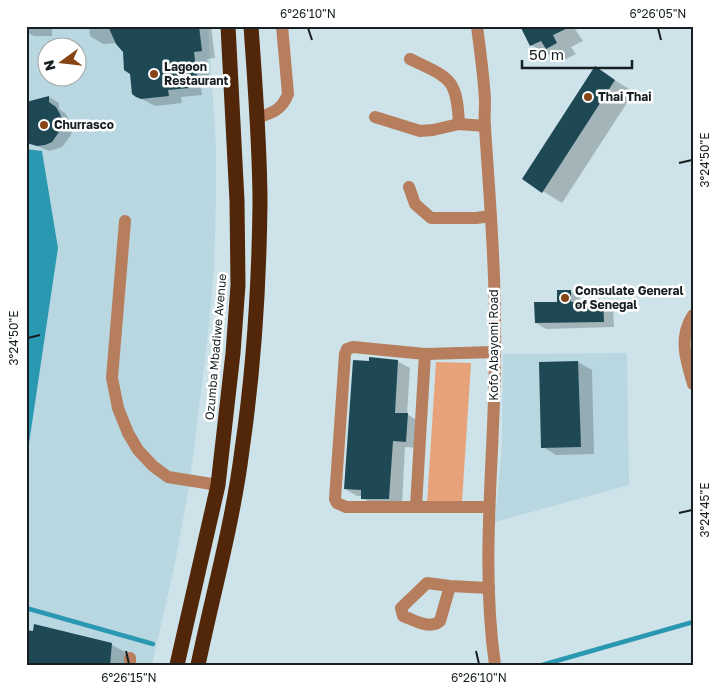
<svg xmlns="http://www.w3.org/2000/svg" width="719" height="691" font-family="'Golos Text',sans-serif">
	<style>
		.built { fill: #b9d7e1; fill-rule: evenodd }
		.green { fill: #e8a279 }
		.water { fill: #2b98b1 }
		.shadow { fill: #0003 }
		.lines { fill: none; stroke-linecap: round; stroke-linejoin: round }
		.stream { stroke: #2b98b1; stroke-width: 4.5 }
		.building { fill: #1e4954 }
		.minor { stroke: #b67e5d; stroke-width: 12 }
		.highway { stroke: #512609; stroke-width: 15 }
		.ticks { fill: none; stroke: #171f22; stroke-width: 2 }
		.poi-dot { fill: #874415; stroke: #fff; stroke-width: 2 }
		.labels { text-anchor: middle; stroke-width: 5; stroke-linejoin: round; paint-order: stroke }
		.poi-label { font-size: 12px; font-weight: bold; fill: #171f22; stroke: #fff; text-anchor: start }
		.street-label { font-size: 12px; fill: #171f22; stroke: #fff }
		.neatline { fill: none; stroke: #171f22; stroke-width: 2 }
		.ticks-label { font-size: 12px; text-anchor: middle; fill: #171f22 }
	</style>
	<rect width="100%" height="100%" fill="#cde3e9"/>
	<g class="built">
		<path d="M26,26H208L216,145V201L214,267L208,336L190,480L175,563L152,665H26V464L58,248L42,151L26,149ZM48,48H78V78H48Z"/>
		<polygon points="627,353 629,485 495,522 502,444 503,354"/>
	</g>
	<polygon class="green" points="436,362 471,363 462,502 427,504"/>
	<polygon class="water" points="26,149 42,151 58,248 26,464"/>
	<g class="shadow">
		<polygon points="26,26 52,26 52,36 34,36 26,32"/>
		<polygon points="89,26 211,26 215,58 207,59 210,85 201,86 202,95 181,97 182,103 156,106 151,104 137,96 124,52 119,43 103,44 90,36"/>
		<polygon points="523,26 573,26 583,41 571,47 576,54 566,59 557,53 551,56 531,45"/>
		<polygon points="595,68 634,92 562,203 523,179"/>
		<polygon points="49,97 59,103 59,109 66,114 72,128 71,135 62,147 49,151 35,145"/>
		<polygon points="570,291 580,297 581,303 603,302 613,308 614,327 546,329 536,323"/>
		<polygon points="397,361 410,368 407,414 420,422 418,448 405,447 402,505 375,505 362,498 362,496 357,496 345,489"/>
		<polygon points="578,362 592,370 594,454 556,455 543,447 540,363"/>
		<polygon points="112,645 125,652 124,665 26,665"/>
	</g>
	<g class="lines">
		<g class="stream">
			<polyline points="26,608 153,644"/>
			<polyline points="542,665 693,622"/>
		</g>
	</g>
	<g class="building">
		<polygon points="108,26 199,26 202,51 194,52 197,78 188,79 189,88 168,90 169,96 141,99 136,97 132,94 130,74 124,70 123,52 116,44"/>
		<polygon points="520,26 572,26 553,35 557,43 546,49 541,41 530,46"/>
		<polygon points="595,66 615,80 542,193 522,179"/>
		<polygon points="49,96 49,102 56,107 60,114 62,121 61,129 52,142 45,145 37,146 30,144 26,142 26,102"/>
		<polygon points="557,290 571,290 571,302 603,301 604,322 535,323 534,302 557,302"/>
		<polygon points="369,357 398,360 395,413 408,413 406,442 393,441 389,499 361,499 361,490 344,489 353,360 369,361"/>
		<polygon points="578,361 581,447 541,448 539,362"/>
		<polygon points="34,624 112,643 110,665 26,665 26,630 33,631"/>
	</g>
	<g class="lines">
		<g class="minor">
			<path d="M477,26C480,51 484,77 485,101C485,110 484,119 485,128C490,202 496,276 495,351C495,456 480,560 495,665"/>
			<path d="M410,59C449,78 457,77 459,124"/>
			<polyline points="375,117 420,131 433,130 459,124 485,126"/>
			<path d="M257,118C272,113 282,110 288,94L282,26"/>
			<polyline points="409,187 415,204 431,218 476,218 491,216"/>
			<polyline points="125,221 112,378 118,408 128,433 138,450 153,466 168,477 218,485"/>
			<path d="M693,315C678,338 686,360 693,384"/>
			<polyline points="416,506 425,354"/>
			<polyline points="488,507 346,507 337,503 335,499 345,354 347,349 353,347 425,354 495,352"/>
			<path d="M450,586L440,621C430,630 414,620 403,616L401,608L427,583L450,586L489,588"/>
			<polyline points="130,665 130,658"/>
		</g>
		<g class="highway">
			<polyline points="177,665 218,485 233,353 238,285 237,201 228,26"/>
			<path d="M198,665C213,593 233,522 242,450C254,368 259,286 260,204C260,145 255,85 251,26"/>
		</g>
	</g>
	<path class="ticks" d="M308,28L312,40M658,28L661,40M679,163L692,160M28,338L40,335M679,513L692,510M126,651L129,664M476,651L479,664"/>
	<g class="poi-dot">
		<circle cx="154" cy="74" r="5"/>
		<circle cx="588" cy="97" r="5"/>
		<circle cx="44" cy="125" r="5"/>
		<circle cx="565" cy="298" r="5"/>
	</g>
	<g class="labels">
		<g class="poi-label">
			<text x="164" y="71">Lagoon<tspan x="164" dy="14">Restaurant</tspan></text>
			<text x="598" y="101">Thai Thai</text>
			<text x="54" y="129">Churrasco</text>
			<text x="575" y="295">Consulate General<tspan x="575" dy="14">of Senegal</tspan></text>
		</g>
		<g class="street-label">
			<text transform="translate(494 345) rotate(-90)" y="4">Kofo Abayomi Road</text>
			<text transform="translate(216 347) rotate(-85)" y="4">Ozumba Mbadiwe Avenue</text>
		</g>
	</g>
	<rect width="719" height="691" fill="none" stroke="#ffffff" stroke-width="55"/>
	<g transform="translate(62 62) rotate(255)"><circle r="24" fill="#ffffff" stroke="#a2a5a7"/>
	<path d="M0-4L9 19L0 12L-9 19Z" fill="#874415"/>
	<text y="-8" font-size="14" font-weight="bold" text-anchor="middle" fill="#171f22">N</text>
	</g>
	<path d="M522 60v8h110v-8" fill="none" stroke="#171f22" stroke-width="2.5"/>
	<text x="529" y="60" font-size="15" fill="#171f22" stroke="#ffffff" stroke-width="4" paint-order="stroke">50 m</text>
	<rect x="28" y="28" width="664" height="636" class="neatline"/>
	<g class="ticks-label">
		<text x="308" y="18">6°26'10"N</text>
		<text x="658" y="18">6°26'05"N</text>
		<text transform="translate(705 160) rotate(-90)" y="4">3°24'50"E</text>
		<text transform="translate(14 338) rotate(-90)" y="4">3°24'50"E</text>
		<text transform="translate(705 510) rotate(-90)" y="4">3°24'45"E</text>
		<text x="129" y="682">6°26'15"N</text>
		<text x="479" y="682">6°26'10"N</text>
	</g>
</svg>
